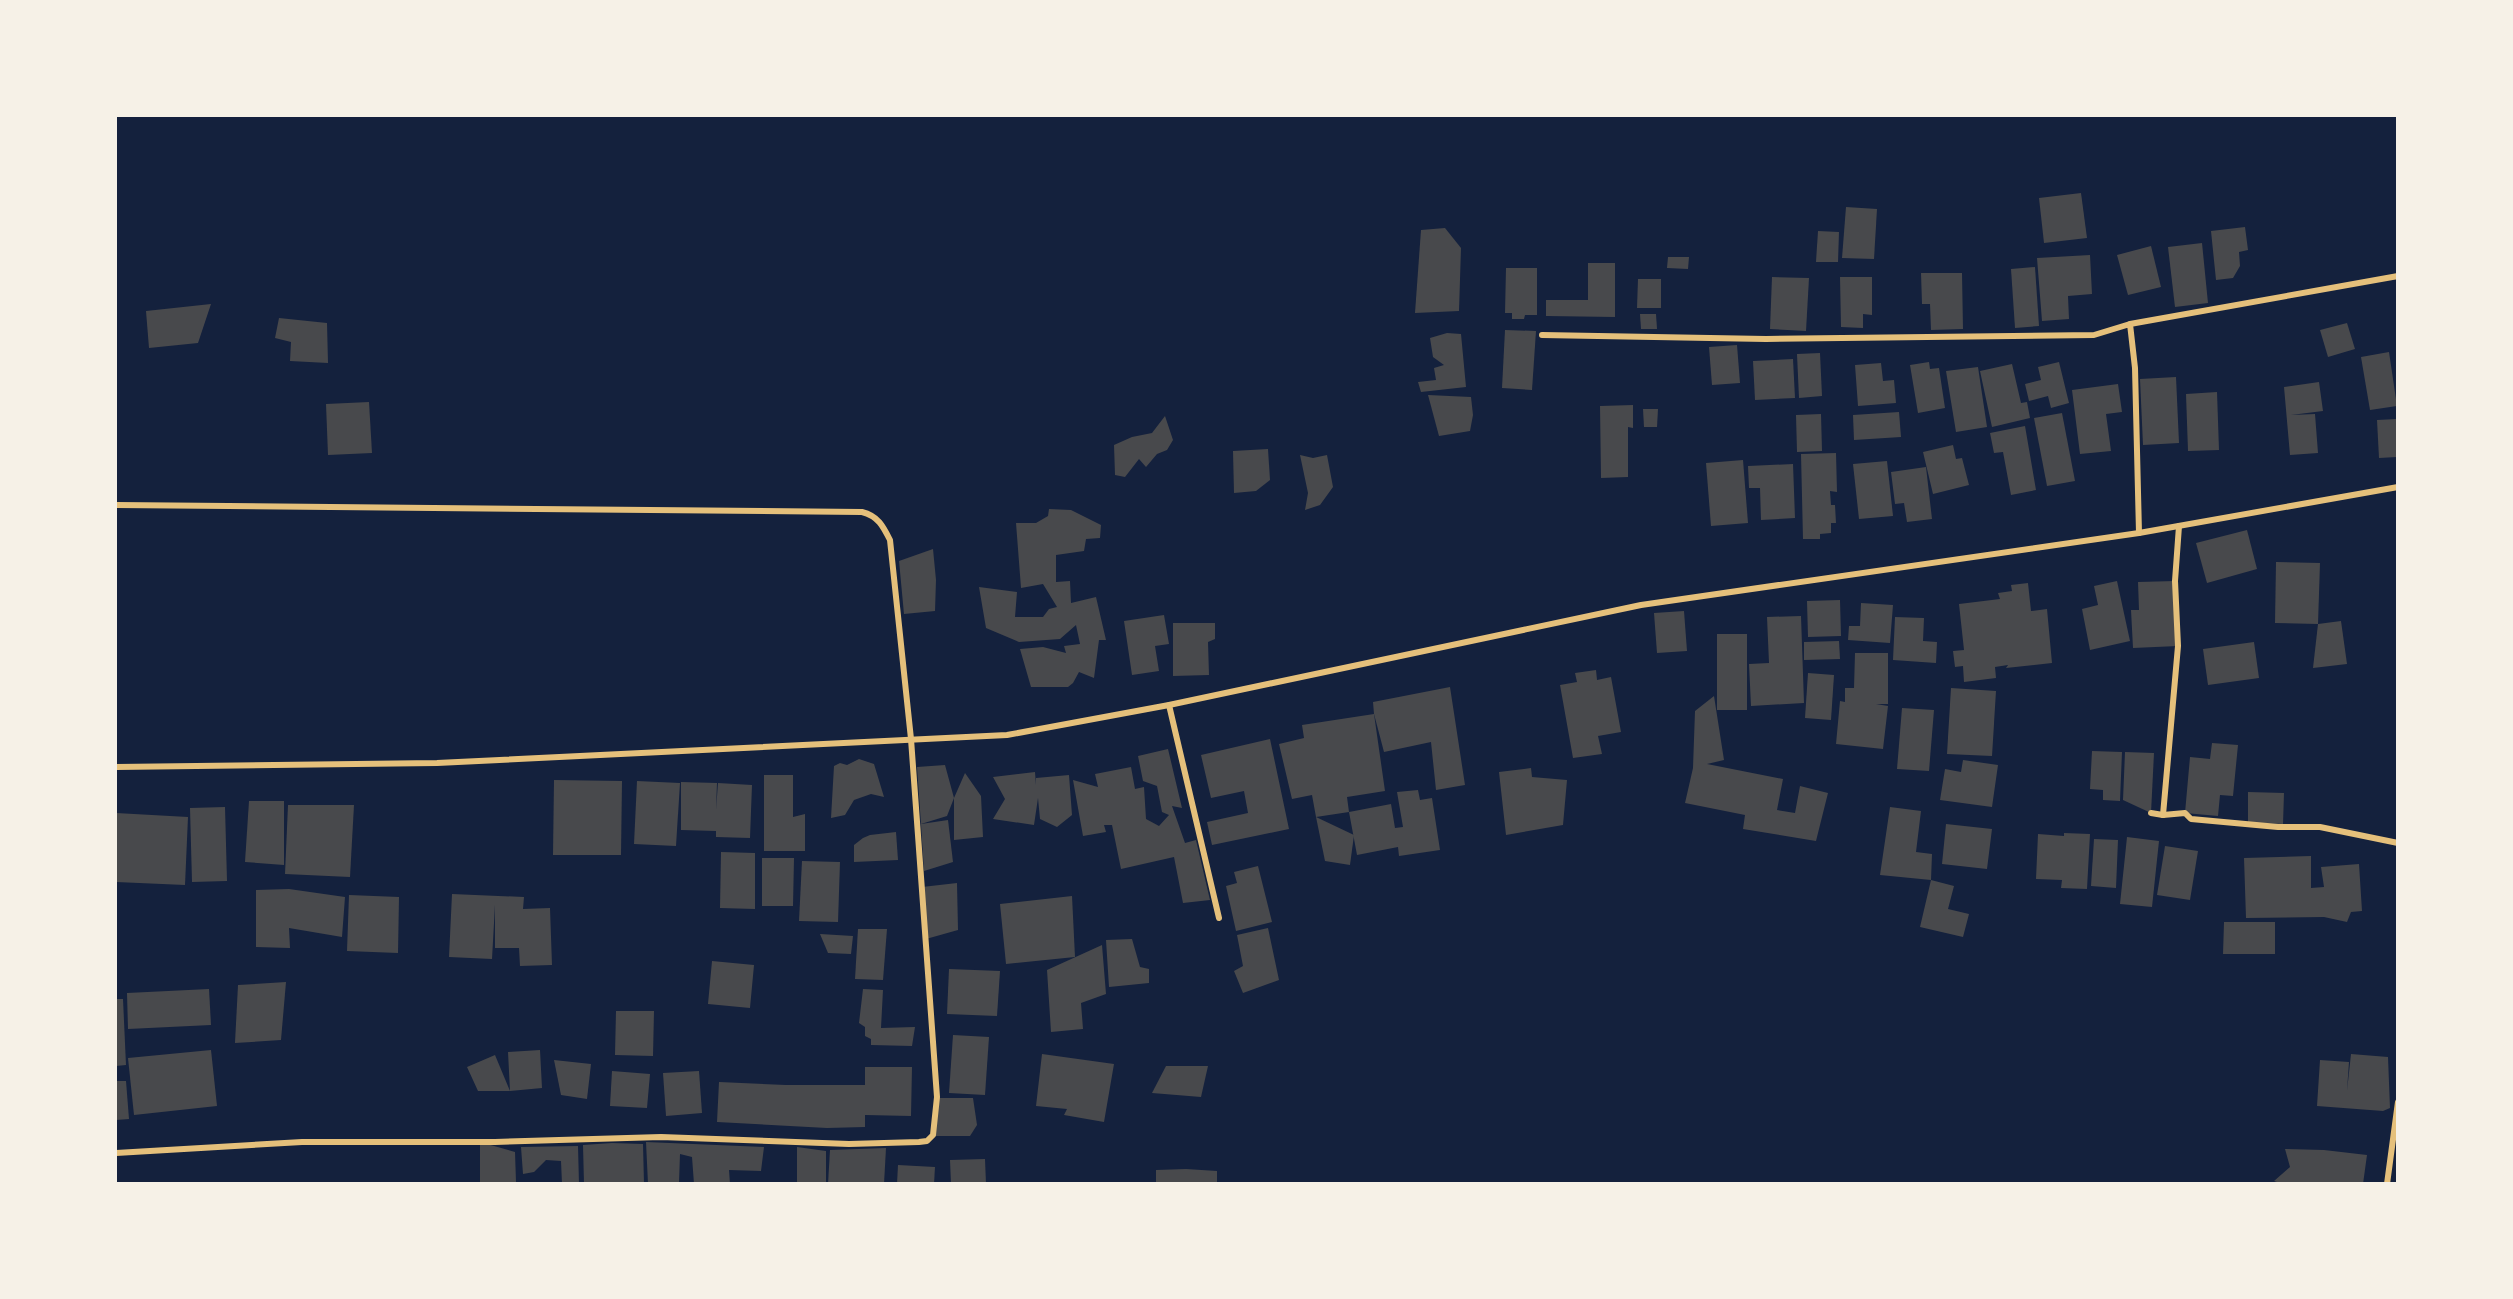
<svg xmlns="http://www.w3.org/2000/svg" width="2513" height="1299" font-family="Georgia,serif">
	<style>
		.building { fill: #48494c }
		.lines { fill: none; stroke-linecap: round; stroke-linejoin: round }
		.minor { stroke: #e5c07b; stroke-width: 6 }
	</style>
	<rect width="100%" height="100%" fill="#14213d"/>
	<g class="building">
		<polygon points="2081,193 2087,238 2044,243 2039,198"/>
		<polygon points="1846,207 1877,209 1874,259 1842,258"/>
		<polygon points="2245,227 2248,250 2239,252 2240,266 2233,278 2216,280 2211,231"/>
		<polygon points="1445,228 1461,248 1459,311 1415,313 1421,230"/>
		<polygon points="1818,231 1839,232 1838,262 1816,262"/>
		<polygon points="2202,243 2208,303 2175,307 2168,247"/>
		<polygon points="2151,246 2161,287 2128,295 2117,255"/>
		<polygon points="2090,255 2092,294 2068,296 2069,319 2042,321 2037,258"/>
		<polygon points="1668,257 1689,257 1688,269 1667,268"/>
		<polygon points="1588,263 1615,263 1615,317 1546,316 1546,300 1588,300"/>
		<polygon points="2035,267 2039,326 2015,328 2011,269"/>
		<polygon points="1506,268 1537,268 1537,315 1525,315 1524,319 1512,319 1512,313 1505,313"/>
		<polygon points="1921,273 1962,273 1963,329 1931,330 1930,304 1922,304"/>
		<polygon points="1772,277 1809,278 1806,331 1770,329"/>
		<polygon points="1840,277 1872,277 1872,315 1863,314 1863,328 1841,327"/>
		<polygon points="1638,279 1661,279 1661,308 1637,308"/>
		<polygon points="211,304 198,343 149,348 146,311"/>
		<polygon points="1640,314 1656,314 1657,329 1641,329"/>
		<polygon points="279,318 327,323 328,363 290,361 291,342 275,338"/>
		<polygon points="2347,323 2355,349 2328,357 2320,330"/>
		<polygon points="1505,330 1536,331 1532,390 1502,388"/>
		<polygon points="1447,333 1461,334 1466,387 1421,392 1418,382 1436,380 1434,368 1444,365 1433,357 1430,338"/>
		<polygon points="1737,345 1740,383 1712,385 1709,347"/>
		<polygon points="2389,352 2397,406 2370,410 2361,357"/>
		<polygon points="1820,353 1822,396 1799,398 1797,354"/>
		<polygon points="1793,359 1795,398 1755,400 1753,361"/>
		<polygon points="1929,362 1930,369 1939,368 1945,408 1918,413 1910,365"/>
		<polygon points="2059,362 2069,403 2051,408 2048,396 2029,401 2025,384 2041,380 2038,367"/>
		<polygon points="1881,363 1883,381 1894,380 1896,403 1858,406 1855,365"/>
		<polygon points="2012,364 2021,403 2027,402 2030,418 1992,427 1980,371"/>
		<polygon points="1978,367 1987,427 1956,432 1946,371"/>
		<polygon points="2176,377 2179,443 2143,445 2140,379"/>
		<polygon points="2319,382 2323,411 2291,415 2315,414 2318,453 2290,455 2284,387"/>
		<polygon points="2118,384 2122,412 2106,414 2111,451 2080,454 2072,390"/>
		<polygon points="2217,392 2219,450 2188,451 2186,394"/>
		<polygon points="1428,395 1471,397 1473,415 1470,431 1439,436"/>
		<polygon points="369,402 372,453 328,455 326,404"/>
		<polygon points="1633,405 1633,428 1628,427 1628,477 1601,478 1600,406"/>
		<polygon points="1643,409 1658,409 1657,427 1644,427"/>
		<polygon points="1899,412 1901,437 1854,440 1853,415"/>
		<polygon points="2062,413 2075,481 2047,486 2034,418"/>
		<polygon points="1821,414 1822,451 1797,452 1796,415"/>
		<polygon points="1165,416 1173,440 1167,450 1157,454 1146,467 1139,459 1125,477 1115,475 1114,445 1132,437 1152,433"/>
		<polygon points="2397,419 2397,457 2379,458 2377,420"/>
		<polygon points="2025,426 2036,490 2011,495 2003,452 1994,453 1990,433"/>
		<polygon points="1953,445 1956,459 1962,458 1969,485 1933,494 1923,452"/>
		<polygon points="1268,449 1270,480 1256,491 1234,493 1233,451"/>
		<polygon points="1836,453 1837,492 1830,491 1831,505 1835,505 1836,523 1831,523 1831,533 1820,534 1820,539 1803,539 1801,454"/>
		<polygon points="1300,455 1313,458 1327,455 1333,487 1320,505 1305,510 1308,493"/>
		<polygon points="1743,460 1748,523 1711,526 1706,463"/>
		<polygon points="1887,461 1893,516 1859,519 1853,464"/>
		<polygon points="1793,464 1795,518 1761,520 1760,488 1749,488 1748,466"/>
		<polygon points="1926,467 1932,519 1907,522 1904,503 1895,504 1891,472"/>
		<polygon points="1049,509 1071,510 1101,525 1100,538 1086,539 1084,551 1056,555 1056,582 1070,581 1071,603 1096,597 1106,640 1099,640 1094,678 1079,672 1073,683 1068,687 1031,687 1020,649 1043,647 1066,653 1064,646 1080,644 1076,625 1060,639 1019,642 986,628 979,587 1017,592 1015,617 1043,617 1049,609 1057,607 1043,584 1021,588 1016,523 1036,523 1048,516"/>
		<polygon points="2247,530 2257,569 2207,583 2196,543"/>
		<polygon points="933,549 936,580 935,611 904,614 899,561"/>
		<polygon points="2276,562 2320,563 2318,624 2275,623"/>
		<polygon points="2117,581 2130,641 2090,650 2082,609 2098,605 2094,586"/>
		<polygon points="2175,581 2178,646 2133,648 2131,610 2139,610 2138,582"/>
		<polygon points="2028,583 2031,611 2047,609 2052,663 2006,668 2008,665 1995,667 1996,678 1964,682 1963,666 1955,667 1953,651 1964,650 1959,604 2000,599 1998,593 2012,591 2011,585"/>
		<polygon points="1840,600 1841,636 1808,637 1807,601"/>
		<polygon points="1861,603 1893,605 1890,643 1848,640 1849,626 1860,626"/>
		<polygon points="1684,611 1687,651 1657,653 1654,613"/>
		<polygon points="1164,615 1169,644 1155,646 1159,671 1132,675 1124,621"/>
		<polygon points="1801,616 1804,703 1751,706 1749,664 1769,663 1767,617"/>
		<polygon points="1895,617 1924,618 1923,641 1937,642 1936,663 1893,660"/>
		<polygon points="2341,621 2347,664 2313,668 2318,624"/>
		<polygon points="1173,623 1215,623 1215,639 1208,642 1209,675 1173,676"/>
		<rect x="1717" y="634" width="30" height="76"/>
		<polygon points="1839,641 1840,659 1804,660 1804,642"/>
		<polygon points="2254,642 2259,678 2208,685 2203,649"/>
		<polygon points="1855,653 1888,653 1888,704 1876,704 1888,706 1883,749 1836,744 1840,701 1845,702 1845,688 1854,688"/>
		<polygon points="1596,670 1597,680 1611,677 1621,732 1598,736 1602,754 1573,758 1560,685 1577,682 1575,673"/>
		<polygon points="1808,673 1834,675 1831,720 1805,718"/>
		<polygon points="1450,687 1465,785 1436,790 1431,742 1384,752 1374,714 1373,702"/>
		<polygon points="1951,688 1996,691 1992,756 1947,754"/>
		<polygon points="1714,696 1724,760 1707,764 1783,779 1777,810 1795,813 1800,786 1828,793 1816,841 1743,829 1745,815 1685,803 1693,768 1695,711"/>
		<polygon points="1902,708 1934,710 1929,771 1897,769"/>
		<polygon points="1374,714 1385,791 1347,797 1349,812 1316,817 1312,795 1292,799 1279,744 1304,738 1302,725"/>
		<polygon points="1270,739 1289,829 1212,845 1207,822 1248,813 1244,791 1211,798 1201,755"/>
		<polygon points="2212,743 2238,745 2233,796 2220,795 2218,816 2185,813 2190,757 2210,759"/>
		<polygon points="1168,749 1182,808 1172,806 1185,843 1196,840 1210,900 1183,903 1174,857 1121,869 1112,825 1104,825 1106,832 1083,836 1073,780 1098,787 1095,774 1131,767 1135,789 1144,787 1146,819 1159,826 1169,815 1162,812 1157,786 1143,781 1138,756"/>
		<polygon points="2092,751 2122,752 2120,801 2103,800 2103,790 2090,789"/>
		<polygon points="2125,752 2154,753 2151,813 2123,800"/>
		<polygon points="859,759 874,764 884,797 871,794 854,800 845,815 831,818 834,766 840,763 847,765"/>
		<polygon points="1963,760 1998,765 1992,807 1940,800 1945,769 1961,772"/>
		<polygon points="945,765 954,798 965,773 981,796 983,837 954,840 954,798 947,816 921,824 917,767"/>
		<polygon points="1531,768 1532,777 1567,780 1563,825 1506,835 1499,772"/>
		<polygon points="1035,772 1036,785 1036,778 1069,775 1072,815 1057,827 1040,819 1038,798 1034,825 993,819 1005,799 993,777"/>
		<polygon points="764,775 793,775 793,817 805,814 805,851 764,851"/>
		<polygon points="554,780 622,781 621,855 553,855"/>
		<polygon points="637,781 680,783 676,846 634,844"/>
		<polygon points="681,782 717,783 716,810 718,783 752,785 750,838 716,837 716,831 681,830"/>
		<polygon points="1418,790 1420,800 1432,798 1440,850 1399,856 1398,847 1357,855 1349,812 1391,804 1395,828 1403,827 1397,792"/>
		<polygon points="2248,792 2284,793 2283,824 2248,823"/>
		<polygon points="249,801 284,801 284,865 245,862"/>
		<polygon points="288,805 354,805 350,877 285,874"/>
		<polygon points="225,807 227,881 192,882 190,808"/>
		<polygon points="1890,807 1921,811 1916,852 1932,854 1931,880 1954,886 1948,909 1969,914 1963,937 1920,927 1931,880 1880,875"/>
		<polygon points="116,813 188,817 185,885 116,882"/>
		<polygon points="1316,817 1354,835 1350,865 1325,861"/>
		<polygon points="948,820 953,862 924,871 921,824"/>
		<polygon points="1946,824 1992,829 1987,869 1942,864"/>
		<polygon points="896,832 898,860 854,862 854,845 863,838 870,835"/>
		<polygon points="2064,833 2090,834 2087,889 2061,888 2062,880 2036,879 2038,834 2064,836"/>
		<polygon points="2127,837 2159,841 2152,907 2120,904"/>
		<polygon points="2094,839 2118,840 2116,888 2091,886"/>
		<polygon points="2165,846 2198,851 2190,900 2157,895"/>
		<polygon points="721,852 755,853 755,909 720,908"/>
		<polygon points="2311,856 2311,888 2324,887 2321,867 2359,864 2362,911 2351,912 2347,922 2324,917 2246,918 2244,858"/>
		<polygon points="762,858 794,858 793,906 762,906"/>
		<polygon points="802,861 840,862 838,922 799,921"/>
		<polygon points="1258,866 1272,922 1236,931 1226,886 1237,883 1234,872"/>
		<polygon points="957,883 958,930 926,939 922,887"/>
		<polygon points="289,889 345,897 342,937 289,928 290,948 256,947 256,890"/>
		<polygon points="452,894 524,897 523,909 550,908 552,965 520,966 519,948 495,948 495,905 492,959 449,957"/>
		<polygon points="349,895 399,897 398,953 347,951"/>
		<polygon points="1072,896 1075,957 1006,964 1000,904"/>
		<polygon points="2224,922 2275,922 2275,954 2223,954"/>
		<polygon points="1268,928 1279,980 1243,993 1234,971 1243,966 1237,935"/>
		<polygon points="858,929 887,929 883,980 855,979"/>
		<polygon points="820,934 853,936 851,954 828,953"/>
		<polygon points="1132,939 1140,967 1149,969 1149,983 1109,987 1106,940"/>
		<polygon points="1102,945 1106,994 1081,1003 1083,1029 1051,1032 1047,970"/>
		<polygon points="712,961 754,965 750,1008 708,1004"/>
		<polygon points="949,969 1000,971 997,1016 947,1014"/>
		<polygon points="286,982 281,1040 235,1043 238,985"/>
		<polygon points="209,989 211,1025 128,1029 127,993"/>
		<polygon points="863,989 883,990 881,1028 915,1027 912,1046 871,1045 871,1039 865,1036 865,1027 859,1023"/>
		<polygon points="116,999 123,999 126,1065 116,1066"/>
		<polygon points="616,1011 654,1011 653,1056 615,1055"/>
		<polygon points="953,1035 989,1037 985,1095 949,1093"/>
		<polygon points="211,1050 217,1106 134,1115 128,1058"/>
		<polygon points="540,1050 542,1088 510,1091 478,1091 467,1067 495,1055 510,1091 508,1052"/>
		<polygon points="1042,1054 1114,1064 1104,1122 1064,1115 1067,1109 1036,1106"/>
		<polygon points="2351,1054 2388,1057 2390,1108 2383,1111 2317,1106 2320,1060 2349,1062 2347,1091"/>
		<polygon points="554,1060 591,1064 587,1099 561,1095"/>
		<polygon points="1166,1066 1208,1066 1201,1097 1152,1093"/>
		<polygon points="865,1067 912,1067 911,1116 865,1115 865,1127 827,1128 717,1122 719,1082 786,1085 865,1085"/>
		<polygon points="612,1071 650,1074 647,1108 610,1106"/>
		<polygon points="699,1071 702,1113 666,1116 663,1073"/>
		<polygon points="116,1081 126,1081 129,1119 116,1120"/>
		<polygon points="938,1098 973,1098 977,1125 970,1136 934,1136"/>
		<polygon points="480,1142 515,1152 516,1182 480,1184"/>
		<polygon points="646,1142 764,1147 761,1171 729,1170 730,1184 694,1184 692,1157 680,1154 679,1183 648,1184"/>
		<polygon points="612,1143 643,1144 644,1184 584,1184 583,1145"/>
		<polygon points="578,1146 579,1184 562,1184 561,1161 546,1160 534,1172 523,1174 521,1147"/>
		<polygon points="797,1147 826,1151 826,1184 797,1183"/>
		<polygon points="886,1148 884,1184 828,1184 830,1150"/>
		<polygon points="2285,1149 2324,1150 2367,1155 2363,1184 2283,1184 2274,1181 2290,1167"/>
		<polygon points="985,1159 986,1184 951,1184 950,1160"/>
		<polygon points="898,1165 935,1167 934,1184 897,1184"/>
		<polygon points="1186,1169 1217,1171 1217,1184 1156,1184 1156,1170"/>
	</g>
	<g class="lines">
		<g class="minor">
			<polyline points="2130,324 2398,276"/>
			<polyline points="1542,335 1766,339 2094,335 2130,324 2135,368 2139,533"/>
			<path d="M116,505L862,512C878,516 883,526 890,540L911,739L937,1097L933,1135L927,1141L919,1142L849,1144L661,1137L495,1142H302L116,1153"/>
			<polyline points="1169,705 1219,918"/>
			<polyline points="116,767 437,763 1007,735 1169,705 1641,605 2139,533 2398,487"/>
			<polyline points="2151,813 2163,815 2185,813 2191,819 2278,827 2320,827 2398,843"/>
			<polyline points="2163,815 2178,646 2175,581 2179,526"/>
			<polyline points="2387,1184 2398,1102"/>
		</g>
	</g>
	<rect width="2513" height="1299" fill="none" stroke="#f6f1e7" stroke-width="234"/>
</svg>
